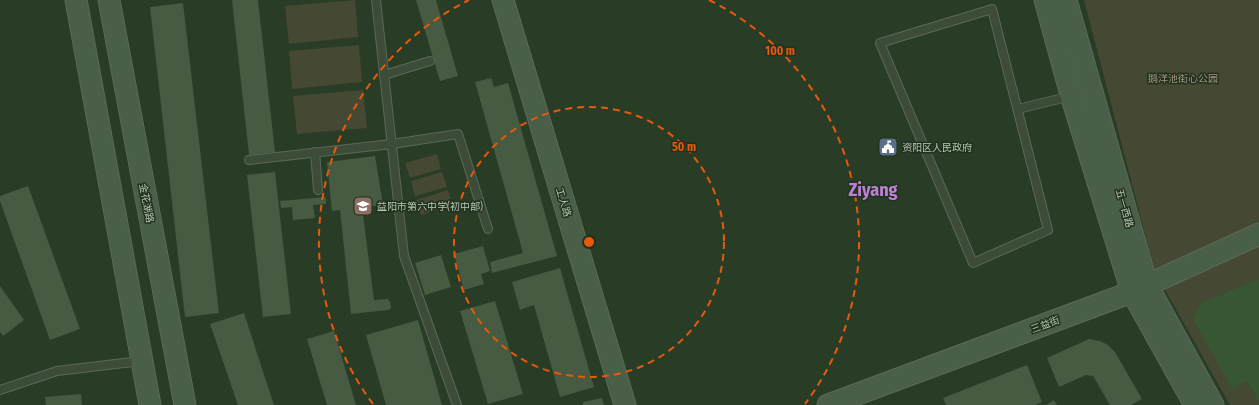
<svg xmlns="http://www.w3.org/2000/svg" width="1259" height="405" font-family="'Fira Sans Condensed','Noto Sans SC',sans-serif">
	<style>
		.green { fill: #454833 }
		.water { fill: #375732 }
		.building { fill: #465b42 }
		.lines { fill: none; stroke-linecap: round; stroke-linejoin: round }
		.lane-casing { stroke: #5a6a57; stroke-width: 10 }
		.secondary-casing { stroke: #5a6a57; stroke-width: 23 }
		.lane { stroke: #3c4c39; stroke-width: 8 }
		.secondary { stroke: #4a5f48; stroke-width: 21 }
		.ring { fill: none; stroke: #e8590c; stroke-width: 2; stroke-dasharray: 7 5 }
		.labels { text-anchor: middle; stroke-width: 3; stroke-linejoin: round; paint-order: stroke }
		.park-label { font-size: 10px; fill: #a79584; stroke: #21311e }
		.poi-label { font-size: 10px; fill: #b7c7b5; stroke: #21311e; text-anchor: start }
		.street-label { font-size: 10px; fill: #b7c7b5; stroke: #21311e }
		.town-label { font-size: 18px; font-weight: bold; fill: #bc81d4; stroke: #21311e }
		.centre { fill: #e8590c; stroke: #21311e; stroke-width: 2 }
		.ring-label { font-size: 12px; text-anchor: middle; font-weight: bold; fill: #e8590c; stroke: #21311e; stroke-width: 3; stroke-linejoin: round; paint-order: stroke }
	</style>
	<rect width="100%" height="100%" fill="#293c26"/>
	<g class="green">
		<polygon points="355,0 358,37 289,44 285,6"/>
		<polygon points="1084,0 1259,0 1259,405 1230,405 1155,272"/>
		<polygon points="359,45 362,82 292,89 289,51"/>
		<polygon points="363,90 367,128 297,134 293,96"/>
		<polygon points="437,154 441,169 410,178 405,163"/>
		<polygon points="442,172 447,187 415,196 411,181"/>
		<polygon points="448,190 452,205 421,215 416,200"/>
	</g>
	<polygon class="water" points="1259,279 1259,402 1247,381 1232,389 1193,319 1201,303"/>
	<g class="building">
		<polygon points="232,0 258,0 275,152 249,155"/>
		<polygon points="416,0 436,0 458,76 440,81"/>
		<polygon points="183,3 219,313 185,317 150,7"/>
		<polygon points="491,78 494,87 508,83 557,256 492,273 490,262 523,253 475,82"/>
		<polygon points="375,156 383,205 362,207 374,300 388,299 390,302 391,308 388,310 351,314 340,210 332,211 327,162"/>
		<polygon points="275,172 291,314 263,317 247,175"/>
		<polygon points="28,186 80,329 50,340 0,201 0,196"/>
		<polygon points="326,197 326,204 313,205 315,218 293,220 292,207 281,208 280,201"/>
		<polygon points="483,246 490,271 481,274 484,284 464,290 454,254"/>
		<polygon points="441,255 451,287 425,295 415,263"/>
		<polygon points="560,268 594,387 560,397 534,305 520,310 512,282"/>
		<polygon points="0,286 24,320 3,336 0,332"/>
		<polygon points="495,301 523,394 488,404 460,311"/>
		<polygon points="244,313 274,405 238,405 210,324"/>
		<polygon points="418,320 442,405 386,405 366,335"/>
		<polygon points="334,331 356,405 327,405 307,339"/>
		<polygon points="1089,339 1100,341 1108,345 1115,352 1142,399 1131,405 1110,405 1093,376 1086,375 1059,387 1047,358"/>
		<polygon points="1027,365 1042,402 1035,405 946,405 943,398"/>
		<polygon points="81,394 82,405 46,405 45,397"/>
		<polygon points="602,398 604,405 583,405 583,402"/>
		<polygon points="1054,400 1057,405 1046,405"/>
	</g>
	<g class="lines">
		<defs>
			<g id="lane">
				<polyline points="376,0 404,256 457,405"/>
				<polygon points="992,9 1048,230 973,263 880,43"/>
				<polyline points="384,75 430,61"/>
				<polyline points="1018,109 1071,96"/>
				<polyline points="315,152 318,190"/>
				<polyline points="249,160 392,144 458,134 488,229"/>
				<polyline points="0,390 57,371 141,361"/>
			</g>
			<g id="secondary">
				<polyline points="76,0 150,405"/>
				<polyline points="109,0 185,405"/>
				<polyline points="503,0 625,405"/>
				<polyline points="1045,0 1071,95 1132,292 1195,405"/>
				<polyline points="1066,0 1147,285 1213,405"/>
				<polyline points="828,405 1132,292 1259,234"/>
			</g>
		</defs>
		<use href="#lane" class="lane-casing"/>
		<use href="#secondary" class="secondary-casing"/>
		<use href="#lane" class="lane"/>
		<use href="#secondary" class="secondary"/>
	</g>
	<g class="ring">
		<circle cx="589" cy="242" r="135"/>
		<path d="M373 404A270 270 0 0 1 469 0M709 0A270 270 0 0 1 805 404"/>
	</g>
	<defs>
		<symbol id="civic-square" viewBox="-11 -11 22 22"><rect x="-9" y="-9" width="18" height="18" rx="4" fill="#5c6f8a" stroke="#21311e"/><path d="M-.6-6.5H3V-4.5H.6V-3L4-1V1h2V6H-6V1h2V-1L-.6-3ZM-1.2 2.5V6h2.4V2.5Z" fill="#fff"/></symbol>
		<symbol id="school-square" viewBox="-11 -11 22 22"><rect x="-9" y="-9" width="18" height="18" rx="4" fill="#8d6e63" stroke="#21311e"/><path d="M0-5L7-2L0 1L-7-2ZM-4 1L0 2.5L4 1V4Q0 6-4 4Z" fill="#fff"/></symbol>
	</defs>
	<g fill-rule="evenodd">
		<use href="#civic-square" x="877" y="136" width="22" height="22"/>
		<use href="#school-square" x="352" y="195" width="22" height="22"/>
	</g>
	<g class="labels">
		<g class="park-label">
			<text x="1183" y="82">鹅洋池街心公园</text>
		</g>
		<g class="poi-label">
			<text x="902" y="151">资阳区人民政府</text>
			<text x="377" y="210">益阳市第六中学(初中部)</text>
		</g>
		<g class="street-label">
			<text transform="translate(564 202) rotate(73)" y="4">工人路</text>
			<text transform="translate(147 203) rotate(79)" y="4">金花湖路</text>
			<text transform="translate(1125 208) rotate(74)" y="4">五一西路</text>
			<text transform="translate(1045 324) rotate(-20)" y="4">三益街</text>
		</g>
		<g class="town-label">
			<text x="873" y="196">Ziyang</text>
		</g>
	</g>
	<circle cx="589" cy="242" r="6" class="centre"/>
	<g class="ring-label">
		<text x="780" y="55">100 m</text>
		<text x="684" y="151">50 m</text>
	</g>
</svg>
